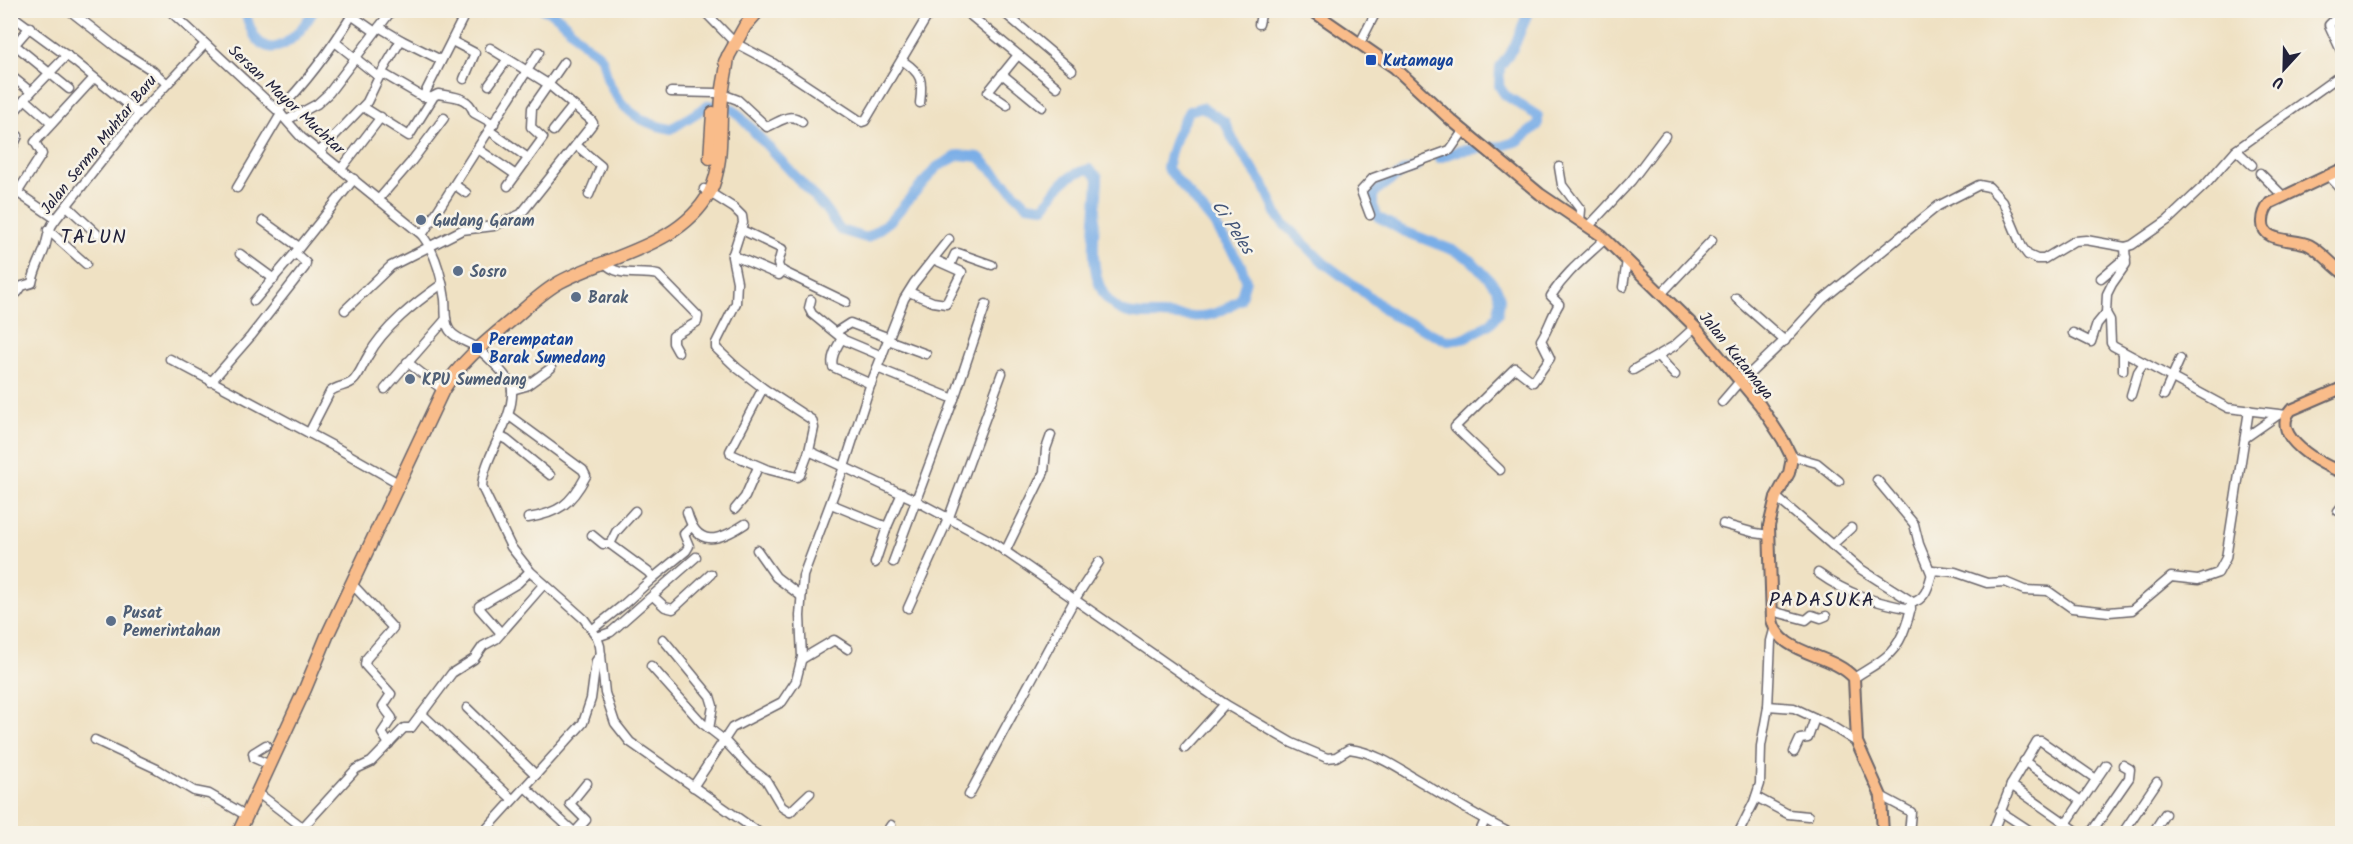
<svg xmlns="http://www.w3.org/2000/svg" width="2353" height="844" font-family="Kalam,sans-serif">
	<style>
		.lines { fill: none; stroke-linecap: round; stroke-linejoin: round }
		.river { stroke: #7aaee7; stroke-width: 10 }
		.minor-casing { stroke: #6a656b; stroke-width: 11 }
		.major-casing { stroke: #6a656b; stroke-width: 14 }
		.highway-casing { stroke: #6a656b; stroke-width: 15 }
		.minor { stroke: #fff; stroke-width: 8 }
		.major { stroke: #f9bc8a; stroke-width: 10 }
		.highway { stroke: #f9bc8a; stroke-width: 12 }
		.transit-dot { fill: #1a4fb4; stroke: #f7f3e8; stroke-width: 2 }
		.service-dot { fill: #5c6f8a; stroke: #f7f3e8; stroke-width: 2 }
		.labels { text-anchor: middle; stroke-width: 5; stroke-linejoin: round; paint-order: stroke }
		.transit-label { font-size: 16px; font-weight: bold; fill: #164399; stroke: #f7f3e8; text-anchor: start }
		.street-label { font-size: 16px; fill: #22223b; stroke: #f7f3e8 }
		.service-label { font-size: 16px; font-weight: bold; fill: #4e5e75; stroke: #f7f3e8; text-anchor: start }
		.water-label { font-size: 18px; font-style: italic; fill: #415377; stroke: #f7f3e8 }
		.quarter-label { font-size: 20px; letter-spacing: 1.5px; fill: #22223b; stroke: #f7f3e8 }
	</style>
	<rect width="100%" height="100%" fill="#f7f3e8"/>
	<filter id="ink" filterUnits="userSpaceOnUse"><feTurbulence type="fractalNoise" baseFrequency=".0167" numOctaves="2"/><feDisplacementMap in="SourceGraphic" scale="12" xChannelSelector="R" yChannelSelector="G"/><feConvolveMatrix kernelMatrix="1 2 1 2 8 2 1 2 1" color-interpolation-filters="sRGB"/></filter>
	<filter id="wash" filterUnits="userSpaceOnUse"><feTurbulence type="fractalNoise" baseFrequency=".008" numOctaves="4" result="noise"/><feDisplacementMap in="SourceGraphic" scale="24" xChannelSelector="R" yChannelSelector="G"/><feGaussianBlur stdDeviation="1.35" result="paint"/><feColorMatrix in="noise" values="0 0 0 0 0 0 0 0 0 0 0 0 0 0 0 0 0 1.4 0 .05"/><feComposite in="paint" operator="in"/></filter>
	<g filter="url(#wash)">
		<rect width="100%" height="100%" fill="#efe1c3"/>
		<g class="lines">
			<g class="river">
				<path d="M245,10C258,69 291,50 314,10"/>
				<path d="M544,10C561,15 571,31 583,43C588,48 597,51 601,57C605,64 605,73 608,80C619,108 641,124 671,129L709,105L733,109L824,207L840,230L867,238L890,221L937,167L959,155L979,157L1027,205L1044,207C1058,187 1065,175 1089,169L1098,177C1098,214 1079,287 1120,310C1131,316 1149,315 1161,315C1178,316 1200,319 1216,313C1224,310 1232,304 1240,300L1246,280L1241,265L1213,222L1167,168C1171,146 1177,130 1189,111L1202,107L1225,122L1233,140L1265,187L1278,217L1285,225L1324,263L1361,290L1392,315L1448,341L1466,338L1491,323L1498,314L1500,299L1497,289L1490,280L1471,260L1455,251L1401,230L1378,217L1373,207V196L1376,191L1404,171L1416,167"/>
				<polyline points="1439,158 1458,151 1502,146 1518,141 1538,125 1538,116 1505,95 1499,86 1500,67 1514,47 1529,10"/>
			</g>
		</g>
	</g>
	<g filter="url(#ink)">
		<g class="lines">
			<defs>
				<g id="minor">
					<polyline points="69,10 120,50 153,71 166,83"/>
					<path d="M169,10L278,111L301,137L422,235C435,252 442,278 445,299C446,309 444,323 450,331C457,340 469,342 477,348C487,356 512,379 512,390C514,421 483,457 482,487L511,547L530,571L584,619L597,637L600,646L605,693L615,723L630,742L761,834"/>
					<polyline points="344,10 374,31"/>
					<polyline points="703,10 735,43 773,63 862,122 865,121 931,10"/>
					<polyline points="964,10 1057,87"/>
					<polyline points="1001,10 1072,70"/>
					<polyline points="2342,12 2329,25 2342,53"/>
					<polyline points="10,14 74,61 139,114"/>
					<polyline points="1259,24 1262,10"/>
					<polyline points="379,27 401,40"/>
					<polyline points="452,41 475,53 464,79"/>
					<polyline points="335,42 379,77"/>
					<polyline points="1360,43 1377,10"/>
					<polyline points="15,45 69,89"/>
					<polyline points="10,50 30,27"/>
					<path d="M903,61C922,74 923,80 920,103"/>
					<polyline points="382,73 423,97 429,97"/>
					<polyline points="1002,74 1042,107"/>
					<polyline points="10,75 31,92"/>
					<polyline points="489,85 507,60"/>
					<polyline points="671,92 715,93"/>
					<path d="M722,94L738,100L767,127C780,122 790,111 802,122"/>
					<polyline points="423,97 467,10"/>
					<polyline points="25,99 52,123"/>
					<polyline points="1007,105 988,92 1018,55"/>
					<path d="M363,107L409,136L434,96L438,94C454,97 468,96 474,113L494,124"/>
					<path d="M278,111C307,82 331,49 352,15"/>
					<polyline points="10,117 31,92 67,55"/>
					<polyline points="287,120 317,104 329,93 392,10"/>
					<polyline points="490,131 528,158"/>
					<polyline points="553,131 573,106"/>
					<polyline points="576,145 601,166 589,195"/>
					<polyline points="478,149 516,175"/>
					<polyline points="2236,150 2252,165"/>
					<polyline points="10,152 18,136"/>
					<polyline points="319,152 367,102 379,77 401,40 441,60"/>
					<polyline points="1559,167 1562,185 1581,210 1580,221"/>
					<polyline points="341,169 381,117"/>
					<polyline points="2260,173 2284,197"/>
					<polyline points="2330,177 2342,190"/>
					<polyline points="455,185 466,193"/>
					<polyline points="508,186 543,138 531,127 532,108 564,62"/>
					<polyline points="237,188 281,114"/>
					<path d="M704,189L734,208L742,216L743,223L732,257L737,282L736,303L716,343V348L737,368L763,388L812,420L814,428L809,451L909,497L989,540L1225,704L1292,743L1327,758L1336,757L1349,749C1376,752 1399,769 1421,782C1451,800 1480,818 1512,834"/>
					<polyline points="10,192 21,195 56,219"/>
					<polyline points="17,193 42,154 35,142 94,78"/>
					<polyline points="378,200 411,162 444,118"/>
					<polyline points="67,206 97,234"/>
					<polyline points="1370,215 1361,191 1373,178 1450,150 1464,130"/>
					<polyline points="263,221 299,247"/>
					<polyline points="1589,226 1631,181 1665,136"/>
					<polyline points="48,230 86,264"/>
					<polyline points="742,230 782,249 778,264 780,270 846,302"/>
					<polyline points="422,235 539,52"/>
					<polyline points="2125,247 2126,264 2112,284 2107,294 2106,313 2110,320 2111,343 2113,346 2228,408 2287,415"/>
					<polyline points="240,254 274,279"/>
					<polyline points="732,255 779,275 783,271"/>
					<path d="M604,262C618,279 639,270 658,275L698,316L697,322L673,336V343L678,352"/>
					<polyline points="950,265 955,254 958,253 992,265"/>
					<polyline points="2101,278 2126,257"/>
					<polyline points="1623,287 1627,260"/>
					<polyline points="909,292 933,302 946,304 962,272 933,259"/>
					<polyline points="1662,293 1712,240"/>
					<path d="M10,298L18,292L22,286L32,283C34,272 38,265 42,255C49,241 45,233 56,219L139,114L205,44"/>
					<polyline points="1736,298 1785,341"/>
					<polyline points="811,300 809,308 812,314 844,340 882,356"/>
					<polyline points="254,301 295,253"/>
					<polyline points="345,310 391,266 403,260 462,230 494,226 521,214 591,126 593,123 591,120 548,84 490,48"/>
					<polyline points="836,332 850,323 889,338"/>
					<polyline points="2073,333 2091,342 2097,324 2106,313"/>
					<path d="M842,338C837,347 830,357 833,367L871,384"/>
					<polyline points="888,340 926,354"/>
					<polyline points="1658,356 1675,375"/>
					<polyline points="170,359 337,448 400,484"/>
					<polyline points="407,362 443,390"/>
					<polyline points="877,368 954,399"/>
					<polyline points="1633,370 1674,346 1695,327"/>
					<polyline points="2123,370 2123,352"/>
					<polyline points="211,382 251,336 305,267 306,263 295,253 354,179"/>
					<polyline points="1741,382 1786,339 1822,300 1938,206 1979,185 1989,187 2003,202 2022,247 2028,255 2037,259 2044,259 2074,241 2086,240 2125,247 2132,245 2168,220 2207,183 2236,150 2342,74"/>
					<polyline points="763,388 730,451 731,454 766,469 797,477 800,475 809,451"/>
					<polyline points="385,389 446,319"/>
					<polyline points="512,390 526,386 551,368"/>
					<polyline points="2131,395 2138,372 2144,363"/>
					<polyline points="2164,395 2180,359"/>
					<polyline points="1722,402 1740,381"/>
					<path d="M508,415L583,470L586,476C571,504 559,513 528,518"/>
					<path d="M309,433L330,392C337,385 348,387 354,380C361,372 363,364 368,356C384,327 415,303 442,284"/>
					<polyline points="499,436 507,440 550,475"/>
					<polyline points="2245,438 2278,415"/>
					<polyline points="1792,456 1817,463 1839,481"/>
					<path d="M1500,470L1455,427L1515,368L1533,382L1550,358L1541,340C1549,328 1551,317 1559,304L1551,296C1566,272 1585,258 1605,239"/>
					<polyline points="1877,480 1914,524 1919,544 1931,573"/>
					<path d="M1776,497L1859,568L1911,601C1911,609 1909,617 1906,625C1896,656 1880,661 1854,678"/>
					<polyline points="831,504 887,527"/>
					<polyline points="735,509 745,497 758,467"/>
					<polyline points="2338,511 2342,506"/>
					<path d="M687,512C697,549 719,541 745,524"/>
					<polyline points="1723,524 1755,533 1769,535"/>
					<polyline points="592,535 603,544 610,544"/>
					<polyline points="1832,545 1851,528"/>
					<polyline points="757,550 776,577 801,596"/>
					<polyline points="1005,552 1044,472 1046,449 1051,435"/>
					<polyline points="893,562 956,393 986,304"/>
					<polyline points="875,563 887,527 902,493"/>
					<path d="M1818,573C1849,595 1874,602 1911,609"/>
					<polyline points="653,578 686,551 689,546 684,534 692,526"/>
					<polyline points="352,584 393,628 366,659 365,665 391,694 383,706 392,718 382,733 389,744"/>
					<polyline points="653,596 665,607 673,609 711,574"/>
					<path d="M1911,603C1928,599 1929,582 1933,570L1955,572L1987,583L2005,582L2024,590L2048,591L2072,608L2109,612L2132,610L2171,577L2198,580L2218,573L2226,558L2249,410"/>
					<polyline points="908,608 949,517 1002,373"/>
					<polyline points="1772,611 1806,620 1812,615 1821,618 1826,616"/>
					<polyline points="593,629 623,605 653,578 648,572 610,544 616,532 635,511"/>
					<polyline points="501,633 479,608 479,606 518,583 530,571"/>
					<polyline points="597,637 611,632 696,557"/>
					<polyline points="663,639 710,696 713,706 709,729"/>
					<polyline points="802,659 834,640 848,649"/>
					<polyline points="651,666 702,723 724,740 750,768 766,780 782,807 790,812 810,793"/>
					<polyline points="1768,706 1794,708 1828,724 1857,742"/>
					<polyline points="467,708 536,775"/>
					<polyline points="422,714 512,799"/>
					<polyline points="95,740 157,769 194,791 209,794 247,816"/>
					<polyline points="266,745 253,753 254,758 270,765"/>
					<polyline points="1185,748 1225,704"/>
					<polyline points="1794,752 1800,739 1808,738 1815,718"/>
					<polyline points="2024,761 2081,801"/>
					<polyline points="2011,785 2081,834"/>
					<polyline points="525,787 576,834"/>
					<polyline points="693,787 732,728 782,702 796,681 802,657 800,616 803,576 844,467 870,386 904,299 914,283 949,239"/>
					<polyline points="258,793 301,826 305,825 356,769 371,762 404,728 411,728 452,673 474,659 483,646 496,639 544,584"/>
					<polyline points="969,795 1075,599 1099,562"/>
					<polyline points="1881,796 1911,812 1909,834"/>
					<polyline points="1756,797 1788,814 1808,816"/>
					<polyline points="2000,811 2035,834"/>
					<polyline points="575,832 586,820 570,804 587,783"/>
					<polyline points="482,834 583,723 591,699 596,661 601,654"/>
					<polyline points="885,834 891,825"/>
					<polyline points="1479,834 1485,820"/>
					<polyline points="1738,834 1754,802 1760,784 1761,746 1768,707 1771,641 1774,630"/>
					<polyline points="1992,834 2011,785 2037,741 2041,741 2096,779"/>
					<polyline points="2059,834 2106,765"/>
					<polyline points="2090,834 2129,778 2130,769 2123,765"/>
					<polyline points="2122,834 2157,782"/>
					<polyline points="2152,834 2165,814"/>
				</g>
				<g id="major">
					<path d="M1311,10L1395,68L1451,120L1540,194L1602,236L1695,327L1760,405L1783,440L1792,458L1789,473L1776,497L1769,526L1772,620C1780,656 1831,652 1854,678L1857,742L1881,796L1883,834"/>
					<path d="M2342,169L2270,203C2266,208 2263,215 2263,221C2261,244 2295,238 2309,245C2322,252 2331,264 2342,272"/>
					<path d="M2342,388L2291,410C2268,436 2323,466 2342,472"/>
				</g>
				<g id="highway">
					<polyline points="725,62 745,26 759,10"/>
					<polyline points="710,158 713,113"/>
					<path d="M238,834L305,689L327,636L443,390C462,360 487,341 513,319C528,306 542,292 560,282C610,255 681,246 710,192C724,164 719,127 722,97C723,83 727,70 728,56"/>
				</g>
			</defs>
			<use href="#minor" class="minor-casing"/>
			<use href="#major" class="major-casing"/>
			<use href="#highway" class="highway-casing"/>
			<use href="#minor" class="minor"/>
			<use href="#major" class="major"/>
			<use href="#highway" class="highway"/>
		</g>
	</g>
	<g class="transit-dot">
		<rect x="1365" y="54" width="12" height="12" rx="3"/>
		<rect x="471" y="342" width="12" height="12" rx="3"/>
	</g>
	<g class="service-dot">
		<circle cx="421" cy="220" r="6"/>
		<circle cx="458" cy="271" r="6"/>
		<circle cx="576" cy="297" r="6"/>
		<circle cx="410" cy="379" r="6"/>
		<circle cx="111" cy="621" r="6"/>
	</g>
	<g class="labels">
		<g class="transit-label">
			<text x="1383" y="66">Kutamaya</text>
			<text x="489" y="345">Perempatan<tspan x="489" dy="18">Barak Sumedang</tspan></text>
		</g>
		<g class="street-label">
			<text transform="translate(287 99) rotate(43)" y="6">Sersan Mayor Muchtar</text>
			<text transform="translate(98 144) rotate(-51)" y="6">Jalan Serma Muhtar Baru</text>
			<text transform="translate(1737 355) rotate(51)" y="6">Jalan Kutamaya</text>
		</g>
		<g class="service-label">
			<text x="433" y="226">Gudang Garam</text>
			<text x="470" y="277">Sosro</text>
			<text x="588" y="303">Barak</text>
			<text x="422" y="385">KPU Sumedang</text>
			<text x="123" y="618">Pusat<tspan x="123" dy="18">Pemerintahan</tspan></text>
		</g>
		<g class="water-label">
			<text transform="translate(1233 227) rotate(56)" y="6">Ci Peles</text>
		</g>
		<g class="quarter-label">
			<text x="94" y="243">TALUN</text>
			<text x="1822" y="606">PADASUKA</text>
		</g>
	</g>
	<rect width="2353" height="844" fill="none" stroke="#f7f3e8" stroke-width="36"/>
	<g transform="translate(2284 69) rotate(202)" stroke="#f7f3e8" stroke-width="4.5" paint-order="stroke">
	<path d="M0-4.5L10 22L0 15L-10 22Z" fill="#22223b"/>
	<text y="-9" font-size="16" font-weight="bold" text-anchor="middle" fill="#22223b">U</text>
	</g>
</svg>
